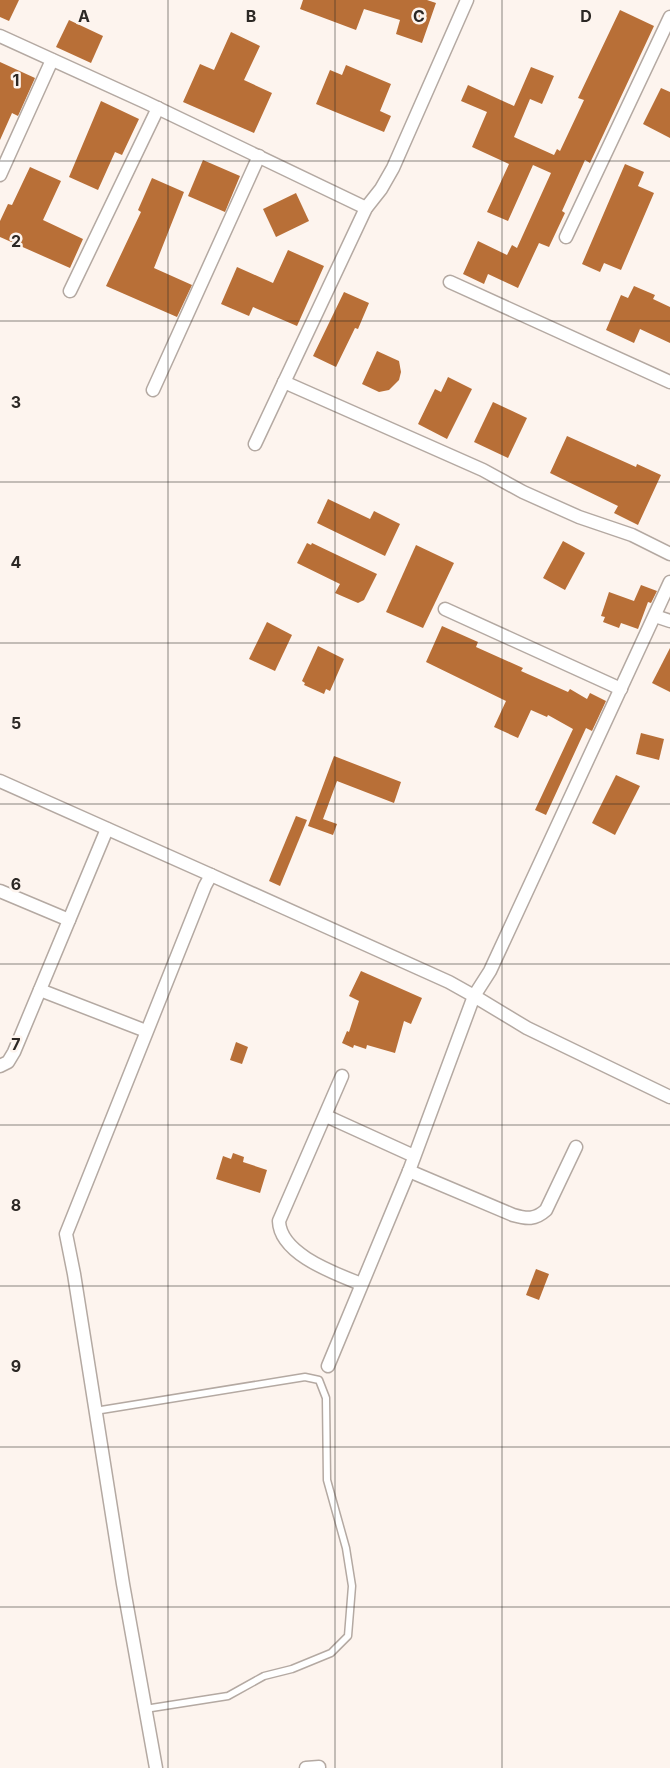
<svg xmlns="http://www.w3.org/2000/svg" width="670" height="1768" font-family="Inter,sans-serif">
	<style>
		.building { fill: #b86f37 }
		.lines { fill: none; stroke-linecap: round; stroke-linejoin: round }
		.service-casing { stroke: #b4a9a2; stroke-width: 9 }
		.minor-casing { stroke: #b4a9a2; stroke-width: 15 }
		.service { stroke: #fff; stroke-width: 6 }
		.minor { stroke: #fff; stroke-width: 12 }
		.grid { fill: none; stroke: #2c2825; stroke-width: 1; stroke-opacity: 0.55 }
		.grid-label { font-size: 16px; text-anchor: middle; font-weight: bold; fill: #2c2825; stroke: #fdf4ee; stroke-width: 5; stroke-linejoin: round; paint-order: stroke }
	</style>
	<rect width="100%" height="100%" fill="#fdf4ee"/>
	<g class="building">
		<polygon points="0,0 19,0 9,21 0,17"/>
		<polygon points="303,0 427,0 436,3 422,43 396,34 400,20 364,9 356,30 300,9"/>
		<polygon points="620,10 654,26 590,163 585,160 562,211 565,213 549,247 539,243 518,288 488,274 484,284 463,274 478,241 507,255 512,245 517,248 551,173 533,165 508,221 487,212 509,164 472,147 487,112 461,101 468,85 514,106 531,67 554,76 542,104 530,99 514,137 554,155 557,149 560,151 584,100 578,98"/>
		<polygon points="69,20 103,36 91,63 56,47"/>
		<polygon points="231,32 260,46 244,80 272,93 254,133 183,102 200,64 214,70"/>
		<polygon points="0,62 35,78 18,116 12,113 0,140"/>
		<polygon points="346,65 391,84 380,111 391,116 384,132 316,104 330,70 342,75"/>
		<polygon points="661,88 670,92 670,138 643,124"/>
		<polygon points="101,101 139,119 122,155 115,152 98,190 69,177"/>
		<polygon points="203,160 240,176 225,212 188,196"/>
		<polygon points="625,164 644,172 638,186 654,193 621,270 604,263 600,272 582,264"/>
		<polygon points="30,167 61,181 43,220 83,239 70,268 0,237 0,221 8,204 12,205"/>
		<polygon points="152,178 184,192 154,268 192,285 177,317 106,286 141,212 138,210"/>
		<polygon points="296,193 309,221 276,237 263,209"/>
		<polygon points="288,250 324,266 297,326 253,307 249,316 221,304 237,267 273,283"/>
		<polygon points="634,286 655,295 653,299 670,307 670,343 640,329 634,343 606,330 621,295 628,298"/>
		<polygon points="344,292 369,303 358,329 355,328 336,367 313,356"/>
		<polygon points="377,351 399,361 401,372 399,380 389,390 379,392 362,384"/>
		<polygon points="448,377 472,389 447,439 418,424 435,389 441,392"/>
		<polygon points="493,402 527,418 508,458 474,442"/>
		<polygon points="567,436 636,467 637,464 661,475 638,525 614,513 618,506 550,473"/>
		<polygon points="328,499 370,519 374,511 400,524 385,556 317,523"/>
		<polygon points="563,541 585,553 565,590 543,578"/>
		<polygon points="307,543 311,545 312,543 377,574 364,600 358,603 335,593 340,584 297,563"/>
		<polygon points="416,545 454,563 423,628 386,612"/>
		<polygon points="641,585 657,591 651,603 648,602 638,629 621,623 619,628 603,622 605,617 601,616 609,592 634,601"/>
		<polygon points="267,622 292,635 275,671 249,659"/>
		<polygon points="442,626 478,642 476,647 523,668 521,671 568,692 570,689 587,699 590,693 606,701 592,731 586,728 546,815 535,810 573,729 548,715 547,717 531,710 518,738 494,727 506,701 426,662"/>
		<polygon points="318,646 344,659 330,691 326,689 324,694 304,685 305,683 302,681"/>
		<polygon points="670,648 670,692 652,683"/>
		<polygon points="641,733 664,739 659,760 636,754"/>
		<polygon points="334,756 401,782 394,803 337,781 323,819 337,824 333,835 308,826"/>
		<polygon points="616,775 640,786 615,835 592,823"/>
		<polygon points="296,816 307,820 280,886 269,881"/>
		<polygon points="361,971 422,998 411,1024 404,1021 395,1053 367,1045 366,1049 354,1045 353,1048 342,1043 347,1031 349,1032 359,1001 349,996"/>
		<polygon points="236,1042 248,1047 242,1064 230,1060"/>
		<polygon points="233,1153 244,1157 243,1162 267,1170 260,1193 216,1179 223,1156 231,1159"/>
		<polygon points="536,1269 549,1274 539,1300 526,1295"/>
	</g>
	<g class="lines">
		<defs>
			<polyline id="service" points="95,1411 305,1377 319,1380 326,1398 327,1480 346,1548 352,1586 348,1636 331,1653 292,1669 264,1676 228,1696 145,1709"/>
			<g id="minor">
				<polyline points="0,36 145,102 366,208"/>
				<polyline points="0,175 52,60"/>
				<polyline points="566,237 670,17"/>
				<polyline points="450,282 670,382"/>
				<polyline points="70,291 158,108"/>
				<polyline points="284,382 483,470 523,492 579,517 632,535 670,554"/>
				<polyline points="153,390 259,156"/>
				<polyline points="255,444 366,208 381,189 393,168 467,0"/>
				<polyline points="445,609 621,689"/>
				<polyline points="655,616 670,621"/>
				<polyline points="0,781 211,875"/>
				<polyline points="0,891 69,920"/>
				<polyline points="40,990 146,1031"/>
				<polyline points="0,1066 8,1062 14,1052 107,829"/>
				<path d="M342,1076L279,1221C280,1254 334,1273 361,1284"/>
				<polyline points="326,1116 414,1156"/>
				<path d="M409,1171L513,1215C527,1219 535,1220 546,1210L576,1147"/>
				<polyline points="328,1366 409,1171 474,996 527,1028 670,1097"/>
				<polyline points="156,1768 123,1584 74,1274 66,1234 205,886 211,875 449,982 474,996 490,971 670,582"/>
				<polyline points="306,1768 319,1767"/>
			</g>
		</defs>
		<use href="#service" class="service-casing"/>
		<use href="#minor" class="minor-casing"/>
		<use href="#service" class="service"/>
		<use href="#minor" class="minor"/>
	</g>
	<path class="grid" d="M168,0V1768M335,0V1768M502,0V1768M0,161H670M0,321H670M0,482H670M0,643H670M0,804H670M0,964H670M0,1125H670M0,1286H670M0,1447H670M0,1607H670"/>
	<g class="grid-label">
		<text x="84" y="22">A</text>
		<text x="251" y="22">B</text>
		<text x="419" y="22">C</text>
		<text x="586" y="22">D</text>
		<text x="16" y="86">1</text>
		<text x="16" y="247">2</text>
		<text x="16" y="408">3</text>
		<text x="16" y="568">4</text>
		<text x="16" y="729">5</text>
		<text x="16" y="890">6</text>
		<text x="16" y="1050">7</text>
		<text x="16" y="1211">8</text>
		<text x="16" y="1372">9</text>
	</g>
</svg>
